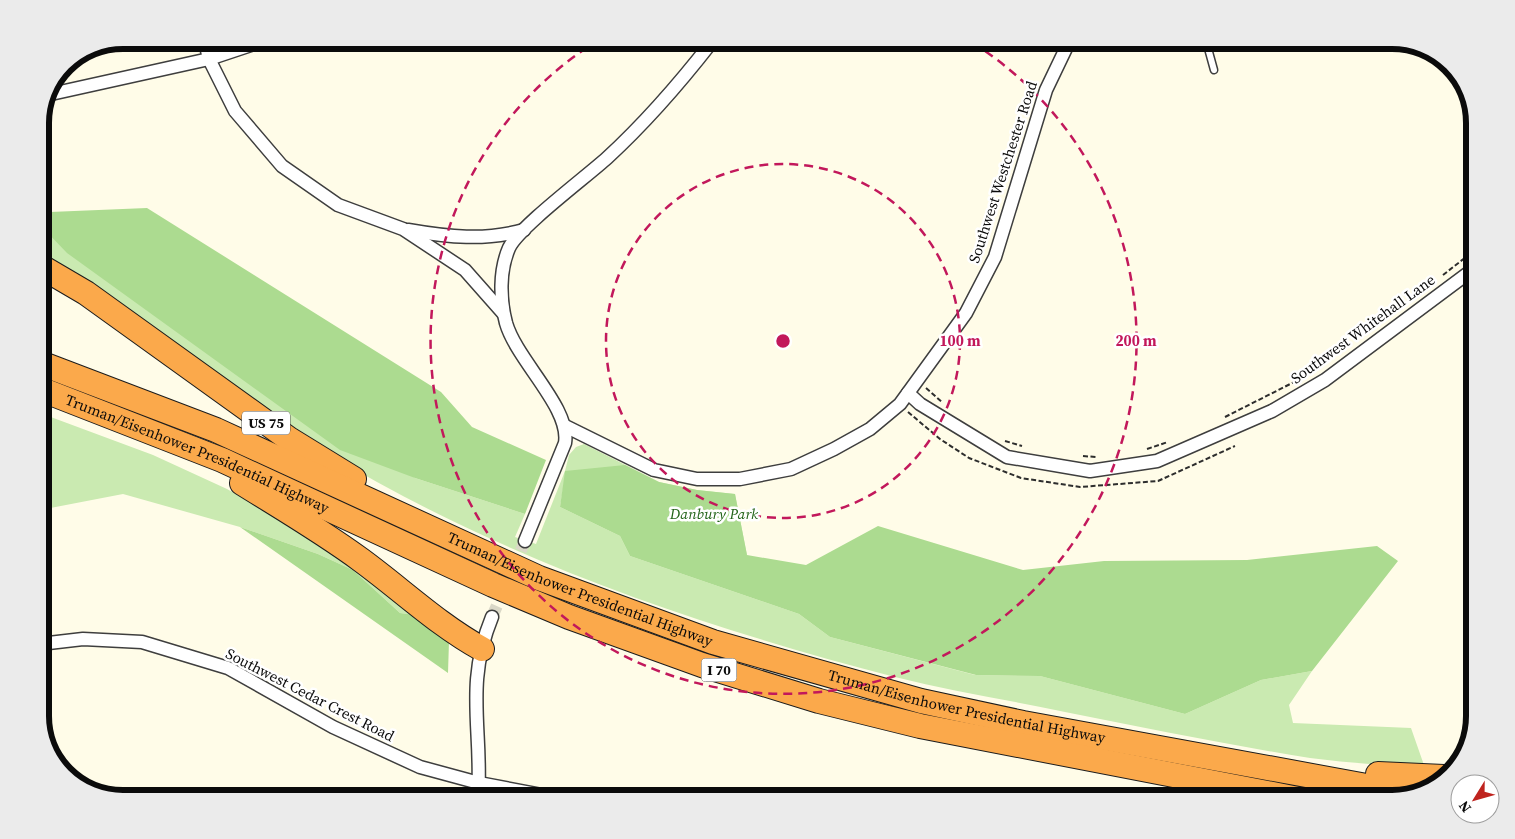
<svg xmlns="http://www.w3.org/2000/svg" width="1515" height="839" font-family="'Source Serif 4',serif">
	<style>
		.green { fill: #caeab1 }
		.forest { fill: #acdb90 }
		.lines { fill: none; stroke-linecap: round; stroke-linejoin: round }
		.street-tunnel { stroke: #dad8c7; stroke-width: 12; stroke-dasharray: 12 6; stroke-linecap: butt }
		.lane-casing { stroke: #3e3e3e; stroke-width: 9 }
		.street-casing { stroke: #3e3e3e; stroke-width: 15 }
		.highway-casing { stroke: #1c1c1c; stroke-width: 26 }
		.path { stroke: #2d2d2d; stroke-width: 2; stroke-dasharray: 5 2.5; stroke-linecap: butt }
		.lane { stroke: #fff; stroke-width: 6 }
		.street { stroke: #fff; stroke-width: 12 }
		.highway { stroke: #fba94b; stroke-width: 24 }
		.ring { fill: none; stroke: #c2185b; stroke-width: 2.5; stroke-dasharray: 9 6 }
		.labels { text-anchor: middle; stroke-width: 5; stroke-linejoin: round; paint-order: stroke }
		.shield { fill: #fff; stroke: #545454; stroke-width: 1 }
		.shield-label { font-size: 14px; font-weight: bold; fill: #0b0b0b }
		.street-label { font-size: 15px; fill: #0b0b0b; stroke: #fff }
		.park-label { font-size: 15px; font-style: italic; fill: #236419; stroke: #fff }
		.rim { fill: none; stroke: #0b0b0b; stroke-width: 6 }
		.centre { fill: #c2185b; stroke: #fff; stroke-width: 2.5 }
		.ring-label { font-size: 15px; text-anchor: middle; font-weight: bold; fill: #c2185b; stroke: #fff; stroke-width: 5; stroke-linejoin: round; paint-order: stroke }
	</style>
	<rect width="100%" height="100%" fill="#fffce8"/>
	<g class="green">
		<path d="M40,206L50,212L44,229L415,478L525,514L515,537L536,544L565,471L569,455L576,447L584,444L659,482L697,490L735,494L747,555L566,471L560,507L620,536L630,556L799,614L830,637L975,675L1040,676L1185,714L1261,680L1312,671L1289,705L1293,723L1411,728L1425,768C1387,765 1348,763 1310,758C1228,745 1146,728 1065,712C1008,700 951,691 895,677C698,626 500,558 325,452L40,256Z"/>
		<polygon points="40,413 153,455 227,489 335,550 416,615 400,613 353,570 318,554 240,527 123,494 40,510"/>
	</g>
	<g class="forest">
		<polygon points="147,208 441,392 472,427 546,460 525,514 415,478 340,450 67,253 44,229 50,212"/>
		<polygon points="625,465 659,482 697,490 735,494 747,555 806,565 878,526 1023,570 1104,561 1247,560 1377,546 1398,561 1312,671 1261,680 1185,714 1040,676 976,675 830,637 799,614 630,556 620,536 560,507 565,471"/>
		<polygon points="240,527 318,554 353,570 400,613 416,615 449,641 448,673"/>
	</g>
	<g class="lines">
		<polyline class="street-tunnel" points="492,617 525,541"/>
		<defs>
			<polyline id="lane" points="1206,41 1214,70"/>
			<g id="street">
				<polyline points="206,46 209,59 235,111 282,166 338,205 403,229 465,270 503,313"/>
				<polyline points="51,94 209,59 251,45"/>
				<path d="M408,230C448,237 485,241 524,230"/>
				<polyline points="908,393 920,404 1007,457 1090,471 1157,461 1272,411 1325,380 1475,268"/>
				<polyline points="565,426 654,470 697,479 740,479 791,469 834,449 870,429 900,404 966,313 995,257 1046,90 1069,42"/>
				<path d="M525,541L565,443C571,408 517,361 506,323C500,300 499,271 509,248C518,228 586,177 607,158C645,123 679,84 711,43"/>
				<polyline points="40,644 83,639 142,642 228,668 333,727 420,767 479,783 563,799"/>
				<path d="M478,799C483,731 464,685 492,617"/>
			</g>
			<g id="highway">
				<polyline points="40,266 86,293 289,439 354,479"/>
				<path id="s1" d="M40,363L216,430L539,578L713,642L921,701L1023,723L1410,794"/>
				<path id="s2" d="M40,389L222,460L493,585L569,617L702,665L819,701L920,726L1298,799"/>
				<path d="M242,483C282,508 323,532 361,560C402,590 437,624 482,649"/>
				<polyline points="1378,774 1444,777"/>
			</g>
		</defs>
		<use href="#lane" class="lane-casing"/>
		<use href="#street" class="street-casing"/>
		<use href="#highway" class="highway-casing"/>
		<g class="path">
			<polyline points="1443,275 1475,250"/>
			<polyline points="926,388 942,402"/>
			<polyline points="908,412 940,439 969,458 1021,478 1080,487 1158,481 1235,446"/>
			<polyline points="1225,417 1304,377"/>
			<polyline points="1005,441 1022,446"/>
			<polyline points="1147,449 1168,442"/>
			<polyline points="1083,456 1096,457"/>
		</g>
		<use href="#lane" class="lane"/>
		<use href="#street" class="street"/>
		<use href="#highway" class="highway"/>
	</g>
	<g class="ring">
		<circle cx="783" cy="341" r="177"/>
		<path d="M973 43A353 353 0 1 1 591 45"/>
	</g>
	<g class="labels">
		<g class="shield">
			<rect x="242" y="411.5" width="48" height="23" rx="4"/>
			<rect x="701.5" y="658.5" width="35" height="23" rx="4"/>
		</g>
		<g class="shield-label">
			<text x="266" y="428">US 75</text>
			<text x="719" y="675">I 70</text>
		</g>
		<g class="street-label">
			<text transform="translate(1003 172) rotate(-72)" y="5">Southwest Westchester Road</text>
			<text transform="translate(1363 329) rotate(-36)" y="5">Southwest Whitehall Lane</text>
			<text dy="5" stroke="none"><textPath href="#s2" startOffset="170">Truman/Eisenhower Presidential Highway</textPath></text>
			<text dy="5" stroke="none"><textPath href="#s1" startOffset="586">Truman/Eisenhower Presidential Highway</textPath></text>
			<text transform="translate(310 695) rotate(27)" y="5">Southwest Cedar Crest Road</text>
			<text dy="5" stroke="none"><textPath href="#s1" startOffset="991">Truman/Eisenhower Presidential Highway</textPath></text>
		</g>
		<g class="park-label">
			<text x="714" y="519">Danbury Park</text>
		</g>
	</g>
	<path d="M0 0H1515V839H0ZM123 49H1392A74 74 0 0 1 1466 123V716A74 74 0 0 1 1392 790H123A74 74 0 0 1 49 716V123A74 74 0 0 1 123 49Z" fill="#ebebeb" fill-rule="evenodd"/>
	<path class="rim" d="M123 49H1392A74 74 0 0 1 1466 123V716A74 74 0 0 1 1392 790H123A74 74 0 0 1 49 716V123A74 74 0 0 1 123 49Z"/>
	<circle cx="783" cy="341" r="8" class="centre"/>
	<g class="ring-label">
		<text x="960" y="346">100 m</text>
		<text x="1136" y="346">200 m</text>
	</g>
	<g transform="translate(1475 799) rotate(233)"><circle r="24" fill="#ffffff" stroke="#9d9d9d"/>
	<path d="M0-4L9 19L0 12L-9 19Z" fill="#bf231e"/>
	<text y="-8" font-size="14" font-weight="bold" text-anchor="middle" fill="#0b0b0b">N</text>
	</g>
</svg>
